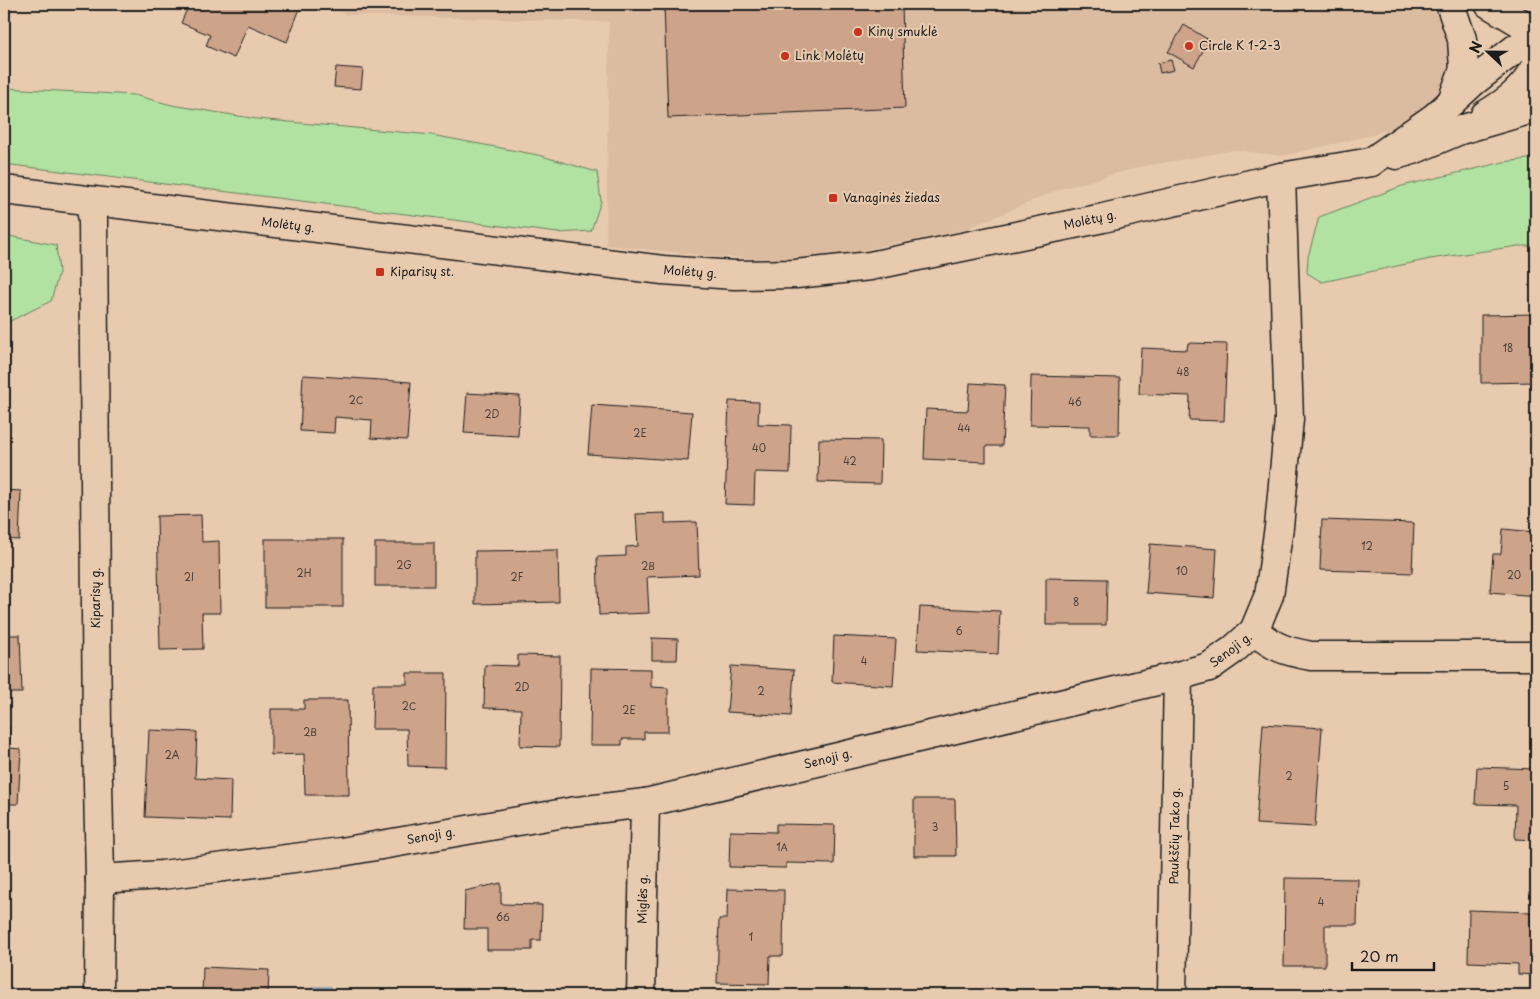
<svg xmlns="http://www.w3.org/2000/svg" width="1540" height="999" font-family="'Playpen Sans',sans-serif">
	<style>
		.built { fill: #dcbca1 }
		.green { fill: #b2e2a1; stroke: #677f5e }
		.water { fill: #8fc6ed; stroke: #618299 }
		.building { fill: #cda38a; stroke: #1c1c1c }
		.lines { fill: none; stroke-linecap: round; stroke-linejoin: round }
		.minor-casing { stroke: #1c1c1c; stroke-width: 31 }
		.highway-casing { stroke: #1c1c1c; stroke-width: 31 }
		.minor { stroke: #e8cbaf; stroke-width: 28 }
		.highway { stroke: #e8cbaf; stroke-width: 28 }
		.poi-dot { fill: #c8321e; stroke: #e8cbaf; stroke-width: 2 }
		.labels { text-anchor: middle; stroke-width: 4; stroke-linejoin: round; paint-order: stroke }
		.number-label { font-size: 10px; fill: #483e38 }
		.poi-label { font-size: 12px; fill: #1c1c1c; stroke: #e8cbaf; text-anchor: start }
		.street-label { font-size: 12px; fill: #1c1c1c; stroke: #e8cbaf }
	</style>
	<rect width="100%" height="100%" fill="#e8cbaf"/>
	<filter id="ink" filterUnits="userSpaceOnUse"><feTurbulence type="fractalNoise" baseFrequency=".02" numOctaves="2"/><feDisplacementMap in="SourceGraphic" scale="10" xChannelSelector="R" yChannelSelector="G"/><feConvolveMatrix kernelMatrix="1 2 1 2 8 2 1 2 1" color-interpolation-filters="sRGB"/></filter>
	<g filter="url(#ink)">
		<polygon class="built" points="319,4 1423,4 1440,17 1449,41 1449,78 1438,101 1408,123 1373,135 1283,156 1235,150 1140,167 1061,189 964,230 811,260 717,257 606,245 609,22 347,15"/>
		<g class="green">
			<polygon points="4,88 134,95 172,105 257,119 432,135 538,155 597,172 601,201 591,231 558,233 4,164"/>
			<polygon points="1536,158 1536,246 1518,246 1430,259 1322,282 1307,273 1308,257 1319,217 1402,186 1504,162"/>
			<polygon points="4,235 56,245 59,272 51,301 4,324"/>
		</g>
		<rect class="water" x="313" y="987" width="18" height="8"/>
		<g class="building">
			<polygon points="189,4 295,4 301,6 287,42 248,25 234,58 206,46 210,35 181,23"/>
			<polygon points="664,4 902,4 905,108 668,118"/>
			<polygon points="1184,25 1209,40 1194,67 1168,52"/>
			<polygon points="1171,60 1174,70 1160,73 1158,63"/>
			<polygon points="336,67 363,69 361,89 334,87"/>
			<polygon points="1536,314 1536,382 1481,383 1481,315"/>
			<polygon points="1188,343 1227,344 1224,421 1189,420 1190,396 1139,394 1141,348 1187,350"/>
			<polygon points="303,375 411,382 407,440 371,438 372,420 335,417 334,433 300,431"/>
			<polygon points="1031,376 1120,378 1119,435 1090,435 1090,426 1030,425"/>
			<polygon points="970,383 1005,385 1002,446 986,446 986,462 924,459 926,409 968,411"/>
			<polygon points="467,393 520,396 518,436 464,433"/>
			<polygon points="729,401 759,402 758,424 791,425 790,473 755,472 754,505 725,504"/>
			<polygon points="592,405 692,412 688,461 588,454"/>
			<polygon points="819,439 881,440 880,484 818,482"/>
			<polygon points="4,490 21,491 19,540 4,539"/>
			<polygon points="665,513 665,523 697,522 699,575 647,577 649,613 599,615 597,557 626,556 626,547 638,546 636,514"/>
			<polygon points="201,515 202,542 219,541 220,613 202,613 203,649 160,650 157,516"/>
			<polygon points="1322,520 1414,523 1412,573 1320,570"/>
			<polygon points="1503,529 1535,532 1533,558 1536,558 1536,596 1490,592 1493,554 1501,554"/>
			<rect x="265" y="539" width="78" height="68"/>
			<rect x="375" y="543" width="59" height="43"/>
			<polygon points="1150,544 1217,549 1214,598 1146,593"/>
			<polygon points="558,550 559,602 475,604 475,551"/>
			<polygon points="1046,578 1107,579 1106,625 1046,625"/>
			<polygon points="920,607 1000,611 998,654 917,650"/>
			<polygon points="4,635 20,635 22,693 4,693"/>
			<polygon points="834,636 896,639 893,686 832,682"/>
			<polygon points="652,638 678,639 677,660 652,660"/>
			<polygon points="518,655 560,656 559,747 520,746 521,709 484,708 485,665 518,666"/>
			<polygon points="731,666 794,670 791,716 727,712"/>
			<polygon points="591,668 651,669 651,687 668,688 668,732 644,732 644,739 622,739 622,745 590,745"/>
			<polygon points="407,673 446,673 445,767 408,766 407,729 372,729 373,684 407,684"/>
			<polygon points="304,700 348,700 349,795 305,795 304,754 271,755 271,709 304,709"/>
			<polygon points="1263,724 1322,728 1315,827 1256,824"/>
			<polygon points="4,727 9,727 8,748 21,749 18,804 4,804"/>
			<polygon points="149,730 197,732 195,778 231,780 230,820 145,817"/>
			<polygon points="1477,767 1536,769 1536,840 1515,839 1516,805 1475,804"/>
			<polygon points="914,799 955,799 956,856 914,856"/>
			<polygon points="776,824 835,825 834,864 786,863 786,868 729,867 730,831 776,832"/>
			<polygon points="4,871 7,871 4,948"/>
			<polygon points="1285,878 1358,879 1357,925 1325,925 1325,966 1284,966"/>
			<polygon points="501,883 501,904 542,905 541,940 532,940 532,950 487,950 487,929 464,929 465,891"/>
			<polygon points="728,889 784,890 783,956 770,956 769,984 717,983 719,919 727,919"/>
			<polygon points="1469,910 1531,912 1531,931 1536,931 1536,975 1518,974 1518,964 1468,962"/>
			<polygon points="203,967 269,970 268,995 202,995"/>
			<polygon points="1248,989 1310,990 1310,995 1248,995"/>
		</g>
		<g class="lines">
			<defs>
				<g id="minor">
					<polyline points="4,190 663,270 734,275 796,274 870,266 1103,218 1281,177 1371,162"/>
					<polyline points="90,202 93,221 97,736 100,879 99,995"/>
					<path d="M1254,631C1275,648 1285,651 1311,656H1536"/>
					<polyline points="100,879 162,875 341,852 570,812 645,803 1178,676 1209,667 1233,650 1254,631 1269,595 1279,527 1289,419 1281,177"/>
					<polyline points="641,995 645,803"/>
					<polyline points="1172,995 1178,676"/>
				</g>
				<g id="highway">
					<polyline points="1450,4 1462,39 1464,69 1452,101"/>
					<polyline points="1489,4 1536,32"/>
					<path d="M1485,115C1508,101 1522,91 1536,67"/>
					<polyline points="1396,155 1413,150 1460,130 1536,108"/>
					<polyline points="1371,162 1435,117 1473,82 1515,49 1536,40"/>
				</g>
			</defs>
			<use href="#minor" class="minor-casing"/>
			<use href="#highway" class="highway-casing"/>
			<use href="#minor" class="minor"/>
			<use href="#highway" class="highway"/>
		</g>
	</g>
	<g class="poi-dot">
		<circle cx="858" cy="32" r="5"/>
		<circle cx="1189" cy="46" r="5"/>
		<circle cx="785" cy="56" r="5"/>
		<rect x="828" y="193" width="10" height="10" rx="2.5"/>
		<rect x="375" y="267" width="10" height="10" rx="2.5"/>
	</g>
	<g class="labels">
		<g class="number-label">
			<text x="1508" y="352">18</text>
			<text x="1183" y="376">48</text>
			<text x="356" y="404">2C</text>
			<text x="1075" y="406">46</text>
			<text x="492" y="418">2D</text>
			<text x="964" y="432">44</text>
			<text x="640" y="437">2E</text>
			<text x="759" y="452">40</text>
			<text x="850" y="465">42</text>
			<text x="1367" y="550">12</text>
			<text x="404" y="569">2G</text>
			<text x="648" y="570">2B</text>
			<text x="1182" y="575">10</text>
			<text x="304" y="577">2H</text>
			<text x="1514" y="579">20</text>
			<text x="189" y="581">2I</text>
			<text x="517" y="581">2F</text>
			<text x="1076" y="606">8</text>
			<text x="959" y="635">6</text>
			<text x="864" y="665">4</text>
			<text x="522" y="691">2D</text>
			<text x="761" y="695">2</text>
			<text x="409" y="710">2C</text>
			<text x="629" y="714">2E</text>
			<text x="310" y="736">2B</text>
			<text x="172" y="759">2A</text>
			<text x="1289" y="780">2</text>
			<text x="1506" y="790">5</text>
			<text x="935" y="831">3</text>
			<text x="782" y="851">1A</text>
			<text x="1321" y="906">4</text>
			<text x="503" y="921">66</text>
			<text x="751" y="941">1</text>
		</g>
		<g class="poi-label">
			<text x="868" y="36">Kinų smuklė</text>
			<text x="1199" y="50">Circle K 1-2-3</text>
			<text x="795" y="60">Link Molėtų</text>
			<text x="843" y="202">Vanaginės žiedas</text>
			<text x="390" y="276">Kiparisų st.</text>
		</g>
		<g class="street-label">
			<text transform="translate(1090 220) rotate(-12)" y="4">Molėtų g.</text>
			<text transform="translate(288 225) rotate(7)" y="4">Molėtų g.</text>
			<text transform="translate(690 272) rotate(4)" y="4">Molėtų g.</text>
			<text transform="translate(96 598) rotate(-90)" y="4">Kiparisų g.</text>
			<text transform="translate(1231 650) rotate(-37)" y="4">Senoji g.</text>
			<text transform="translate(828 759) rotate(-14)" y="4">Senoji g.</text>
			<text transform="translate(431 836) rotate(-10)" y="4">Senoji g.</text>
			<text transform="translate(1175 836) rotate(-89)" y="4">Paukščių Tako g.</text>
			<text transform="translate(643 899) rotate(-89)" y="4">Miglės g.</text>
		</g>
	</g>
	<rect width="1540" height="999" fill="none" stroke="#e8cbaf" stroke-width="20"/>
	<rect x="10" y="10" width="1520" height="979" fill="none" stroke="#1c1c1c" stroke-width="2" filter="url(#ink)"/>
	<g transform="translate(1488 52) rotate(292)" stroke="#e8cbaf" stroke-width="4" paint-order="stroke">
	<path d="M0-4L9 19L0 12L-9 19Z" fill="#1c1c1c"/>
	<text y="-8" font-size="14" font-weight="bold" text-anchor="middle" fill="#1c1c1c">N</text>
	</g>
	<path d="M1352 962v8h82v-8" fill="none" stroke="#1c1c1c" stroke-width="2.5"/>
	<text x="1360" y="962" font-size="15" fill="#1c1c1c" stroke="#e8cbaf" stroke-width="4" paint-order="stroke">20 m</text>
</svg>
